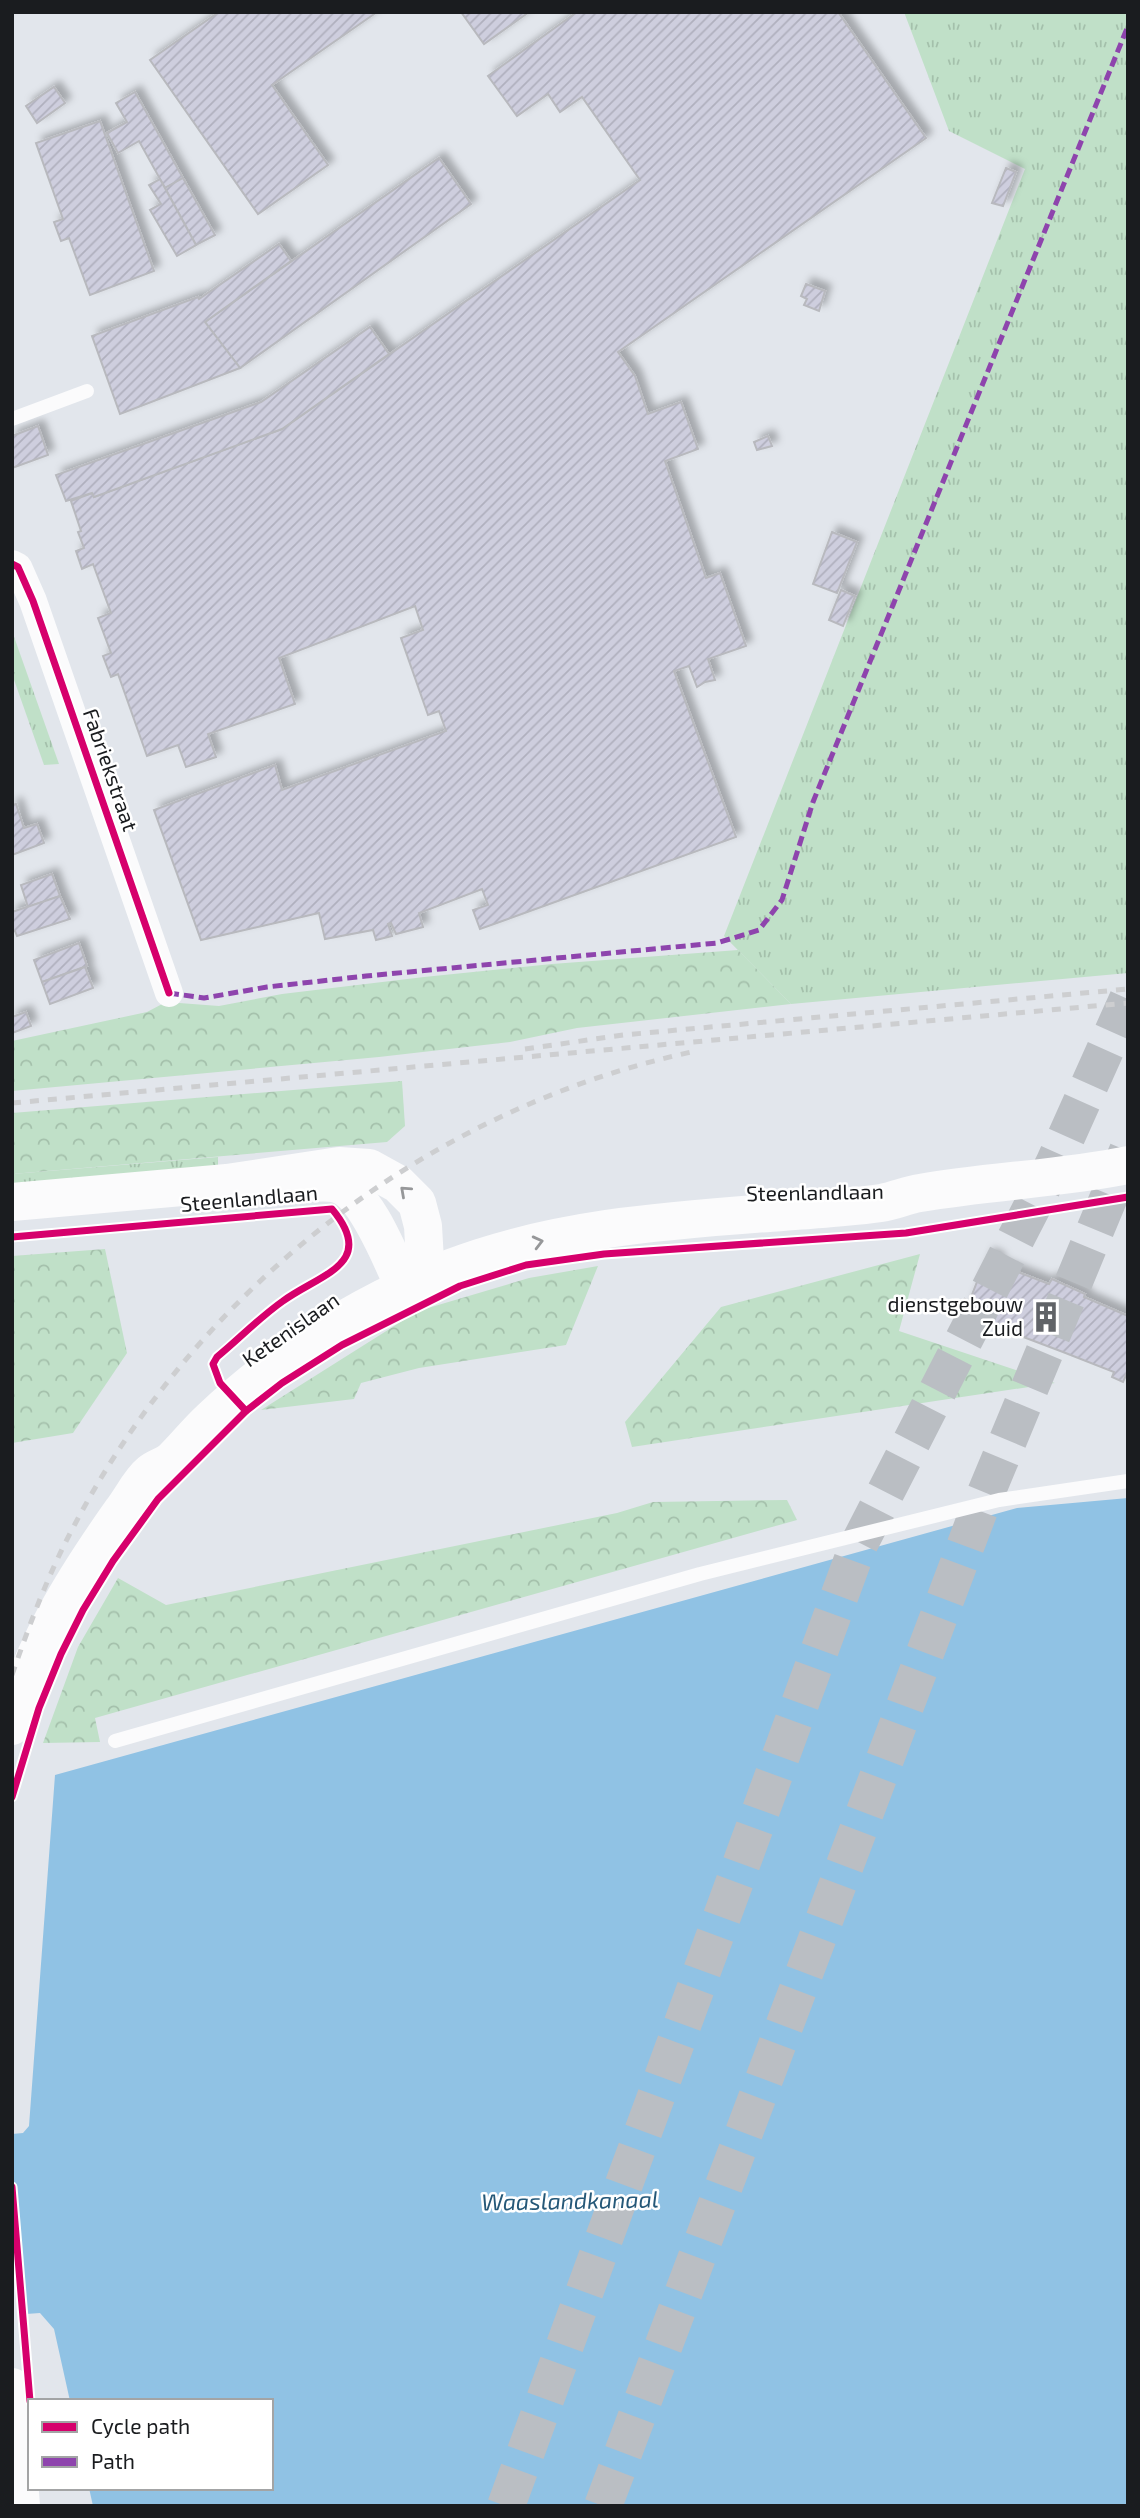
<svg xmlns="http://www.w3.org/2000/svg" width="1140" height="2518" font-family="'Exo 2',sans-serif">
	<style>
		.grass { fill: url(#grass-tufts) }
		.forest { fill: url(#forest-crowns) }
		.water { fill: #90c2e4 }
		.pier { fill: #e2e6ec }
		.building { fill: url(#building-hatch); stroke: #b8b9be; stroke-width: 2; filter: url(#shadow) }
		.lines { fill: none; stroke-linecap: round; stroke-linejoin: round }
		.highway-tunnel { stroke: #babec3; stroke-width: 38; stroke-dasharray: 38 19; stroke-linecap: butt }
		.lane { stroke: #fbfbfc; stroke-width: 14 }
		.street { stroke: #fbfbfc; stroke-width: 28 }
		.secondary { stroke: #fbfbfc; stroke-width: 38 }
		.rail { stroke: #cdced0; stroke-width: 5; stroke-dasharray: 9 9; stroke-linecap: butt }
		.quiet { stroke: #8e44ad; stroke-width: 5; stroke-dasharray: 10 5; stroke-linecap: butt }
		.cycleway-casing { stroke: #fff; stroke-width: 11 }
		.cycleway { stroke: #d6006c; stroke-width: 7 }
		.oneway { stroke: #969799 }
		.labels { text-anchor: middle; stroke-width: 5; stroke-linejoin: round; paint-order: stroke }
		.street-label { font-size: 21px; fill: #1a1c1f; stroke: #fff }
		.poi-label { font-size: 21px; fill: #1a1c1f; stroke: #fff; text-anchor: end }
		.water-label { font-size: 23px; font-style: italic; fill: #255878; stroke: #fff }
	</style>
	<defs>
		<pattern id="grass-tufts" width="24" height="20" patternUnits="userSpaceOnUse" patternTransform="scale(1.75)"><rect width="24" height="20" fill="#c0e0c8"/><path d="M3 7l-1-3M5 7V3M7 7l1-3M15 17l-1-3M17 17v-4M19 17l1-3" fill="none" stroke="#a4c0ab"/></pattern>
		<pattern id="forest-crowns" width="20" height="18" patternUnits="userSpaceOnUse" patternTransform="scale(1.75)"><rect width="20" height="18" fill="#c0e0c8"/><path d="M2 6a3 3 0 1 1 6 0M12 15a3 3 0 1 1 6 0" fill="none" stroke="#a4c0ab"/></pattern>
		<pattern id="building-hatch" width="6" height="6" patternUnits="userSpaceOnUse" patternTransform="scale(1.75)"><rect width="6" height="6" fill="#cecede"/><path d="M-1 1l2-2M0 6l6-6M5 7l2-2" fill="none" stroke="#b0b0be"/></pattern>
		<filter id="shadow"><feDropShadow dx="6" dy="-6" stdDeviation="3.5" flood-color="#0004"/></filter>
	</defs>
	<rect width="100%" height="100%" fill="#e2e6ec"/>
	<g class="grass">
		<polygon points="904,12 1128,12 1128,973 791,1004 724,936 1025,169 949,131"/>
		<polygon points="12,631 59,764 44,765 12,674"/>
		<polygon points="218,1157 218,1166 12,1184 12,1174"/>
	</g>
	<g class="forest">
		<polygon points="738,950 791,1004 577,1028 510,1042 379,1057 12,1091 12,1041 147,1012 166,1002 219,1006 282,994 424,977 552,964"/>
		<polygon points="402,1081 405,1126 387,1142 12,1174 12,1113"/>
		<polygon points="105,1249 127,1353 73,1433 12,1443 12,1256"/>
		<polygon points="920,1254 899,1331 1055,1383 632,1447 625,1422 721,1307"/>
		<polygon points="598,1266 566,1345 419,1368 361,1383 354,1399 261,1410 418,1311 529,1278"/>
		<polygon points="787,1500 797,1520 95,1718 100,1742 43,1743 78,1647 118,1578 166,1605 617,1513 653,1502"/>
	</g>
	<polygon class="water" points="1128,1498 1128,2506 93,2506 89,2488 271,2488 271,2401 70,2401 54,2329 40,2313 12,2315 12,2134 23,2133 29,2126 55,1775 1017,1508"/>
	<polygon class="pier" points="12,2160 26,2317 12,2319"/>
	<g class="building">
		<polygon points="219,12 377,12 272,85 328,165 258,214 150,60"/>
		<polygon points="461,12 529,12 484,44"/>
		<polygon points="577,12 838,12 926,138 618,352 635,376 648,414 681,402 698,449 665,461 706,578 720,573 746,646 708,659 715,680 705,682 697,687 689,666 674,671 736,837 480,929 473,910 488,905 482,889 419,913 423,927 396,934 391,923 388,924 392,936 376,940 373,930 325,939 319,913 201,940 154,810 275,765 282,790 446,731 439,711 428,715 401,638 423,630 415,606 279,658 295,704 208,734 216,757 186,767 178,745 147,756 118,674 111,677 103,656 111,653 98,618 111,613 93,564 82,569 76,551 84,548 78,532 81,531 71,501 92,493 94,497 282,429 640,180 582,97 560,112 548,94 517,116 488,76"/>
		<polygon points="54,87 65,103 37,123 26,106"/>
		<polygon points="135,92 183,178 165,188 139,141 118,153 107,133 127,122 116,103"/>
		<polygon points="100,121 154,271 90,295 69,238 61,241 54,222 63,219 36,143"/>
		<polygon points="439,158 471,204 240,368 205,322"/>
		<polygon points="1006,168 1016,172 1003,206 992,203"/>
		<polygon points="183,178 215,235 196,245 165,188"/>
		<polygon points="160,179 196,245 177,256 150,210 161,204 149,185"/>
		<polygon points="279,244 291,261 205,322 240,368 120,414 92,336 198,297 199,299"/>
		<polygon points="806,284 825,291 819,311 804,305 807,299 801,296"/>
		<polygon points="370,327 389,354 282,429 94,497 92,493 66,501 56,475 261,402"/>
		<polygon points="38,426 48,455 12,468 12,436"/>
		<polygon points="768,436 772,446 757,450 754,442"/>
		<polygon points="832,532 857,542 837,593 813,584"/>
		<polygon points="841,590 855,596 843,626 829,620"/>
		<polygon points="16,804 24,828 37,824 44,843 12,855 12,805"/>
		<polygon points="52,874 60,896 28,907 21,885"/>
		<polygon points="60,896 70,919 17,936 15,931 12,931 12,912"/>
		<polygon points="79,943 87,966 42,982 34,960"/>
		<polygon points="85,967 93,988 50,1004 42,982"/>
		<polygon points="26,1012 31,1026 12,1033 12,1017"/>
		<polygon points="988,1254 999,1259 997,1264 1049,1284 1052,1279 1085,1294 1084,1297 1128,1316 1128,1371 1123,1382 1112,1377 1114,1372 1063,1352 976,1319 974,1325 962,1320"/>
	</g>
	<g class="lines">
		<g class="highway-tunnel">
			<polyline points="506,2506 857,1548 1054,1164 1128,999"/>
			<polyline points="603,2506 979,1510 1128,1151"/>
		</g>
		<g class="lane">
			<polyline points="12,419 87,391"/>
			<polyline points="115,1741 700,1574 999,1500 1128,1481"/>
		</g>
		<polyline class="street" points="12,564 18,567 33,601 169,993"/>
		<g class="secondary">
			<path d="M304,1183C314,1183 328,1181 337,1184C366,1192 392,1261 404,1287"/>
			<polyline points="12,1202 227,1183 339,1166 369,1168 398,1184 417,1203 423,1226 426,1278"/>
			<path d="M12,1726C30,1648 76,1576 122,1511C131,1500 139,1482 150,1473C157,1467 166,1466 173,1459C186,1446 197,1432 210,1420C277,1355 362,1303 448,1269C566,1223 697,1219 821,1209C841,1207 861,1206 881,1203C894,1201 907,1195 920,1193C989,1181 1059,1179 1128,1165"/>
			<polyline points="12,2387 21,2506"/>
		</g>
		<g class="rail">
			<polyline points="525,1049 623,1035 1128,989"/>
			<polyline points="12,1103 1128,1003"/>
			<path d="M12,1675C30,1623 49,1572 75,1524C201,1285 431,1107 696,1051"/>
		</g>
		<polyline class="quiet" points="169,993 204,998 267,987 366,976 717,943 759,930 782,900 813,802 1128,26"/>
		<defs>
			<g id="cycleway">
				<polyline points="12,564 18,567 33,601 169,993"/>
				<path d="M12,1237L332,1209C378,1264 320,1274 283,1301C260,1317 239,1339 217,1357L213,1364L220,1383L246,1411"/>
				<polyline points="12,1797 39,1708 61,1654 83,1610 113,1561 158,1499 246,1411 282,1383 342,1345 460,1286 526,1265 604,1254 906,1233 1128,1197"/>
				<polyline points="12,2187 30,2401"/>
			</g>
		</defs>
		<use href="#cycleway" class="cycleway-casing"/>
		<use href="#cycleway" class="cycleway"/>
	</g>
	<defs><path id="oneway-chevron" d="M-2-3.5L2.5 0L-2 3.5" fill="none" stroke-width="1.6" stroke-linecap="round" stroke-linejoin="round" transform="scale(1.75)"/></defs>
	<g class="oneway">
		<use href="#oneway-chevron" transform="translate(405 1191) rotate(-138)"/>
		<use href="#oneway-chevron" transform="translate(538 1242) rotate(-14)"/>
	</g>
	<defs>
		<symbol id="building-bare" viewBox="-9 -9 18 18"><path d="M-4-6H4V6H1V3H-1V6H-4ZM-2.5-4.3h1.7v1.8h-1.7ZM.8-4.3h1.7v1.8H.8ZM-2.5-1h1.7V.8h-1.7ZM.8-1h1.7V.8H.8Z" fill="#606367" stroke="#fff" stroke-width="2.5" paint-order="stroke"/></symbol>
	</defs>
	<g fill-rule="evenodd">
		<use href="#building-bare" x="1024" y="1295" width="44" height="44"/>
	</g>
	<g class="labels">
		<g class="street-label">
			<text transform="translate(110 770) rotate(71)" y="7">Fabriekstraat</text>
			<text transform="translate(815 1193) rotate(-1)" y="7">Steenlandlaan</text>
			<text transform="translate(249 1199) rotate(-5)" y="7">Steenlandlaan</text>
			<text transform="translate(291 1330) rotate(-35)" y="7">Ketenislaan</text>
		</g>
		<g class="poi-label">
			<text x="1023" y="1312">dienstgebouw<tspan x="1023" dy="24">Zuid</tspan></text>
		</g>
		<g class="water-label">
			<text transform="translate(570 2201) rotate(-1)" y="8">Waaslandkanaal</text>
		</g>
	</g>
	<rect width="1140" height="2518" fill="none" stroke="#1a1c1f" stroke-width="28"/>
	<rect x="28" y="2399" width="245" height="91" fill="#ffffff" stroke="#a3a4a5" stroke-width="2"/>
	<rect x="42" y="2422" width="35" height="10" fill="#d6006c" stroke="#a3a4a5" stroke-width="2"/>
	<text x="91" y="2434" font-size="21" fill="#1a1c1f">Cycle path</text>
	<rect x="42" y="2457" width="35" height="10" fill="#8e44ad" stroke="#a3a4a5" stroke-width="2"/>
	<text x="91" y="2469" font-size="21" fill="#1a1c1f">Path</text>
</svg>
